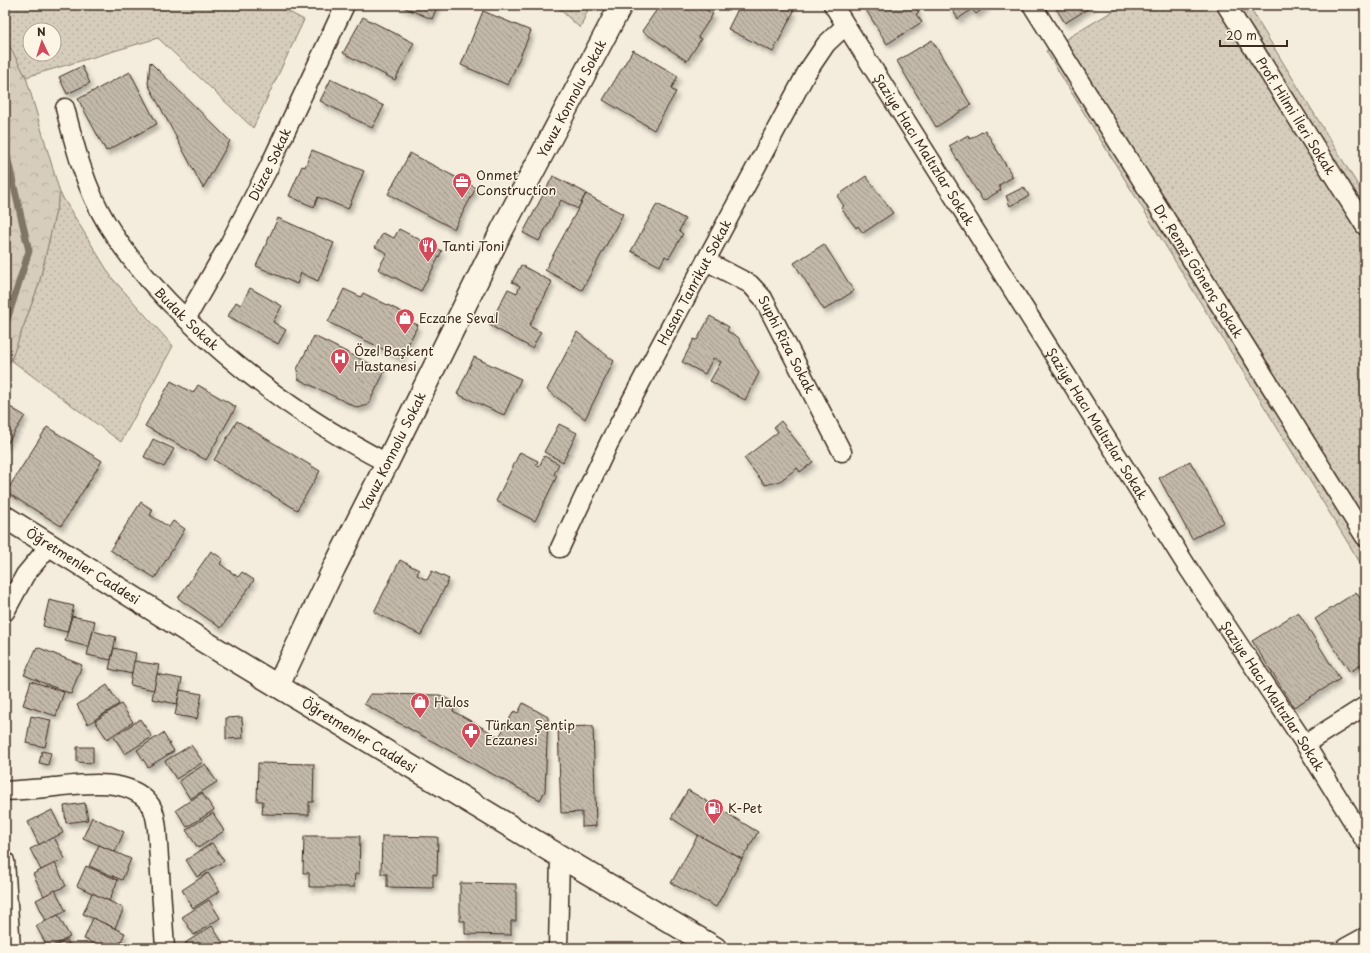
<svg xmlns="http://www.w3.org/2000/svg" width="1370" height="953" font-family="'Playpen Sans',sans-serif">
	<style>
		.grass { fill: url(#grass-dots); stroke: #887c6e; fill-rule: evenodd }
		.forest { fill: url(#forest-crowns); stroke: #887c6e }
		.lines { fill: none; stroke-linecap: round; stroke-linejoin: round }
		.stream { stroke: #817466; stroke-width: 7 }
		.building { fill: url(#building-back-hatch); stroke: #3b2a1e; filter: url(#shadow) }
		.minor-casing { stroke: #3b2a1e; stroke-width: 21 }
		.tertiary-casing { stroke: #3b2a1e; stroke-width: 25 }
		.secondary-casing { stroke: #3b2a1e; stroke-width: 25 }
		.minor { stroke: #fcf5e5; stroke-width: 18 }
		.tertiary { stroke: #fcf5e5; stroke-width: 22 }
		.secondary { stroke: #fcf5e5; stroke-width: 22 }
		.labels { text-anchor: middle; stroke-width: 3; stroke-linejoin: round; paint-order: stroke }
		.street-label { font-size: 13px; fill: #3b2a1e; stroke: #fcf5e5 }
		.poi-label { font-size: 13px; fill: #3b2a1e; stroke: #fcf5e5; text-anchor: start }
	</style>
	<defs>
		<pattern id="grass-dots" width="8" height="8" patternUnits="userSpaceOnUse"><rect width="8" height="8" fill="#d6cdbd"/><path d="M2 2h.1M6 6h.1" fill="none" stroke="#b9b0a2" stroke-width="1.8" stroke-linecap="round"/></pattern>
		<pattern id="forest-crowns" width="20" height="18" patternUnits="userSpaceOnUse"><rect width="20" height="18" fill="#d6cdbd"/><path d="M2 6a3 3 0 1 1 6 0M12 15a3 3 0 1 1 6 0" fill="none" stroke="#b9b0a2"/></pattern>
		<pattern id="building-back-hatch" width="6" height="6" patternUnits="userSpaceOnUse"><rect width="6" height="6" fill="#c3b9aa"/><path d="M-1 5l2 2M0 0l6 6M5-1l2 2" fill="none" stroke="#a0978a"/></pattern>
		<filter id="shadow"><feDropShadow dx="2.5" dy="4.5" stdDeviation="2" flood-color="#0004"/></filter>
	</defs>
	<rect width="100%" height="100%" fill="#f4eddd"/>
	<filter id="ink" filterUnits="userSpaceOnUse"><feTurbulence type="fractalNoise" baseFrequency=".025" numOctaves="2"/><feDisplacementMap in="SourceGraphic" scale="8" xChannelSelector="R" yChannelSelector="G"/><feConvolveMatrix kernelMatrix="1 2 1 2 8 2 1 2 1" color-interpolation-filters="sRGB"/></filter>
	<g filter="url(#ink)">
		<g class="grass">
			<path d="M5,5H276L304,20L253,128L158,38L26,77L5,38ZM30,30H54V54H30Z"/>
			<polygon points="555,5 590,5 580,28"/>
			<polygon points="1123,5 1248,5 1365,197 1365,568 1364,569 1046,51"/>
			<polygon points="60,193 112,278 173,346 121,442 11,360 39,284"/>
		</g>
		<polygon class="forest" points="5,38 26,77 60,193 39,284 11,360 5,368 5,223 7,218 5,212"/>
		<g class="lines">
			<polyline class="stream" points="5,148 29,251 5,326"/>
		</g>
		<g class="building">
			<polygon points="398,5 438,5 432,19"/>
			<polygon points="660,5 699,5 713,14 698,37 701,39 687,61 642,31"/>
			<polygon points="740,5 783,5 794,11 773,52 728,29"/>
			<polygon points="863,5 914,5 919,12 916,14 922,22 887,44"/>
			<polygon points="949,5 988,5 976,14 972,9 958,19"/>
			<polygon points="1054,5 1094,5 1065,23"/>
			<polygon points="483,11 531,31 508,85 461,65"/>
			<polygon points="363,17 414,43 395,80 343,53"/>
			<polygon points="932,40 971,105 936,127 897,61"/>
			<polygon points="633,50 678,76 671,89 676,92 654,130 603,100"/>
			<polygon points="150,62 230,141 203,188 148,84"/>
			<polygon points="82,66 90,83 67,94 59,77"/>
			<polygon points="130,72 157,124 106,151 78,99"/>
			<polygon points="331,79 384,106 372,128 320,101"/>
			<polygon points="985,130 1013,177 999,185 1001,190 983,201 949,146 968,135 970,139"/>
			<polygon points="312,150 364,171 348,209 318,197 314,207 289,196 302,166 305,167"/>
			<polygon points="410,153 476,188 454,229 388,194"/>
			<polygon points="553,176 586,193 578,209 561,200 539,241 523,233"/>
			<polygon points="866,176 893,213 863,233 858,226 856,228 841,208 844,206 837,196"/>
			<polygon points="1024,187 1029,196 1010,206 1006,196"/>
			<polygon points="586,194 623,214 582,290 545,270"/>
			<polygon points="657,204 685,219 679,231 683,234 669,258 665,256 660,266 631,251"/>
			<polygon points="278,218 334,243 318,281 301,273 297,284 256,266"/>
			<polygon points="399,229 442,251 421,291 378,269 387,253 375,247 383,233 394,238"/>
			<polygon points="824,244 854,291 824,310 794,263"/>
			<polygon points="521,265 552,282 529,326 541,332 532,348 489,325 508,289 517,293 520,286 512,282"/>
			<polygon points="250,288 282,306 273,322 286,330 278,344 228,316 236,302 241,305"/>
			<polygon points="344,289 361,297 363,293 402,312 400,317 418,325 401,358 328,322"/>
			<polygon points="710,316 729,327 727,331 738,337 759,373 745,400 710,381 721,362 713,358 705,374 682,362 694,339 697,340"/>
			<polygon points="577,332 614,361 585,419 547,390"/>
			<polygon points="314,336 385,371 368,405 358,408 298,379 297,369"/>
			<polygon points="474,357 521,379 504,415 457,394"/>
			<polygon points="171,381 193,393 198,385 236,407 206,460 145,426"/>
			<polygon points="5,404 25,416 5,447"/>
			<polygon points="237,421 320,471 297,510 214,460"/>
			<polygon points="781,421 813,462 800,472 797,468 780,481 765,485 744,458 778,432 774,427"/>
			<polygon points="559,424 577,433 563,462 544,452"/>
			<polygon points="47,427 102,461 61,526 6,492"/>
			<polygon points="153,439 174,449 164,467 144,457"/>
			<polygon points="520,452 538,461 536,465 539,467 544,456 559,464 554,474 557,476 535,521 496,501"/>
			<polygon points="1190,461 1224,522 1192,539 1159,478"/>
			<polygon points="141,502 153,510 150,515 169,527 173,521 185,529 155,578 110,550"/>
			<polygon points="211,551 223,559 220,564 238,577 242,572 254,580 221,628 178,598"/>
			<polygon points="400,560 419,570 417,575 427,580 432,571 449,579 421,635 374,612"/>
			<polygon points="1356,592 1365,606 1365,662 1350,672 1315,619"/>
			<polygon points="49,600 74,606 67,632 43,626"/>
			<polygon points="1298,612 1340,679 1294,707 1252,641"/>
			<polygon points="72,616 95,621 89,647 65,641"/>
			<polygon points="93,631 116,637 111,660 87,655"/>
			<polygon points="37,647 82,665 71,694 24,675"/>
			<polygon points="114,648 136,653 132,674 109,669"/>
			<polygon points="134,661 159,665 154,690 130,685"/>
			<polygon points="157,674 182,679 177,704 152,699"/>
			<polygon points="31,681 64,692 56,716 23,705"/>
			<polygon points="107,685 119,704 88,724 77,705"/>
			<polygon points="180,690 202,694 197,719 175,715"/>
			<polygon points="370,694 440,695 457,704 453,711 499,737 514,711 518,713 523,703 548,717 545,791 540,800 364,704"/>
			<polygon points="121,704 133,722 107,739 95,721"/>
			<polygon points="31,716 51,720 45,747 26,743"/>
			<polygon points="242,717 243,738 226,739 226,718"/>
			<polygon points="140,719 152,737 125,754 114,737"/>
			<polygon points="593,726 596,826 582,827 582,812 561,813 558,727"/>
			<polygon points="163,733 174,751 148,767 137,750"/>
			<polygon points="191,745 203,762 176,779 165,761"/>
			<polygon points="77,747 93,747 93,763 77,762"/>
			<polygon points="42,751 51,753 48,765 39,763"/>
			<polygon points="258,763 314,764 313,802 309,802 309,815 262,814 263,801 257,801"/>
			<polygon points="205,764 217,782 190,799 179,781"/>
			<polygon points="688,790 758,832 742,859 698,835 671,818"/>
			<polygon points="202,793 214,810 187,827 176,810"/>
			<polygon points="85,803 88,820 66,823 64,806"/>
			<polygon points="52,810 63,833 39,845 28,822"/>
			<polygon points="213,813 224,831 198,848 186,830"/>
			<polygon points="92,817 124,832 115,852 83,838"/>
			<polygon points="698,835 742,859 716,907 671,883"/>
			<polygon points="304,836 360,836 359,874 355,874 354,887 309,887 309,873 303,873"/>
			<polygon points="382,836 438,837 437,875 433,874 433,888 387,887 387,874 381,874"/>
			<polygon points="54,837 65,859 41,870 30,849"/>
			<polygon points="212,843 224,861 197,877 186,860"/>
			<polygon points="99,845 131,859 122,880 89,866"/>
			<polygon points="55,863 66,886 44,896 33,874"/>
			<polygon points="86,866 118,880 109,901 77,886"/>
			<polygon points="208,873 220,891 193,908 182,890"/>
			<polygon points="460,883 516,884 516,921 511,921 511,935 465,934 465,921 460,921"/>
			<polygon points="55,890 66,911 46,921 36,900"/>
			<polygon points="92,893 124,908 115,928 83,914"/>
			<polygon points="209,900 220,918 194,935 182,917"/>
			<polygon points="58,915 70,937 48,948 36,926"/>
			<polygon points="93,918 125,933 118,948 104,948 84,939"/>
			<polygon points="212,926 223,943 216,948 189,948 185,943"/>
			<polygon points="67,940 71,948 52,948"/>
		</g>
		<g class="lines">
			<defs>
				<g id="minor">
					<path id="s1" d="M833,5L1188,568L1305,744L1365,841"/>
					<path id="s2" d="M1032,5L1365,537"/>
					<path id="s3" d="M1226,5L1365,226"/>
					<path id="s4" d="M65,108C75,147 85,187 106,222C127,257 155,289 184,317C245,377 312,424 387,463"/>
					<path id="s5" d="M706,261L750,284L763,298L842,452"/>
					<path id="s6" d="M186,319L229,244L268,169L345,5"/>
					<path id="s7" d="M560,548L609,443L660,346L807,72L826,44L845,26"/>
					<polyline points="5,612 25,575 50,545"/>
					<polyline points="1305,744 1365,706"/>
					<path d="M5,791C21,790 38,789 54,787C83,784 128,777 149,803C155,810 156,821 157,829L165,948"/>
					<polyline points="5,861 11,948"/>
					<polyline points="558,948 560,857"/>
					<polyline points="1345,948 1365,937"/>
				</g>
				<g id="tertiary">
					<path id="s8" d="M278,686L334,568L387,463L502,230L621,5"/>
				</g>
				<g id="secondary">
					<path id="s9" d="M5,517L195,636L551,851L715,948"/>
				</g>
			</defs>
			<use href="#minor" class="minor-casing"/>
			<use href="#tertiary" class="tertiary-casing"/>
			<use href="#secondary" class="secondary-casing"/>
			<use href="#minor" class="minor"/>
			<use href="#tertiary" class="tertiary"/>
			<use href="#secondary" class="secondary"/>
		</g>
	</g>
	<defs>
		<symbol id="office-pin" viewBox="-11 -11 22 30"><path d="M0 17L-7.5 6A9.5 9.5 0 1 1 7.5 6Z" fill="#d1495b" stroke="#fcf5e5"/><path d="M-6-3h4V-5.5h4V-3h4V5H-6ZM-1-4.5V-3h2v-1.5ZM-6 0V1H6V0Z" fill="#fff"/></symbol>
		<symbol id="restaurant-pin" viewBox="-11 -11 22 30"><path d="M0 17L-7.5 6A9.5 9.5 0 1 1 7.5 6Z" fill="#d1495b" stroke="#fcf5e5"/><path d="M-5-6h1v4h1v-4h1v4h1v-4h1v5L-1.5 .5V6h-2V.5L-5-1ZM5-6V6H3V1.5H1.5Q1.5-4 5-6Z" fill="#fff"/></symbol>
		<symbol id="shop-pin" viewBox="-11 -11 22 30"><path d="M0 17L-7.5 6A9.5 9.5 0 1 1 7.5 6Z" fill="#d1495b" stroke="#fcf5e5"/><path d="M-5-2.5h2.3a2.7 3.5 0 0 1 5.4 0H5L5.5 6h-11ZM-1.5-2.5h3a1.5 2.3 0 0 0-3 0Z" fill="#fff"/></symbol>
		<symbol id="hospital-pin" viewBox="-11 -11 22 30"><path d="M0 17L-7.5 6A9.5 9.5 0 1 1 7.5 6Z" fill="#d1495b" stroke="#fcf5e5"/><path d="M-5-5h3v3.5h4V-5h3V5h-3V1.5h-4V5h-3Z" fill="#fff"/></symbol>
		<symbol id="pharmacy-pin" viewBox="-11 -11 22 30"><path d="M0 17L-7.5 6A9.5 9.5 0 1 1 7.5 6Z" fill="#d1495b" stroke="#fcf5e5"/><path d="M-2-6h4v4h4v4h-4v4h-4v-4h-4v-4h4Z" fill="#fff"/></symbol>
		<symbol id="fuel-pin" viewBox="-11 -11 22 30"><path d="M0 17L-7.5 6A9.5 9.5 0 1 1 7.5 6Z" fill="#d1495b" stroke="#fcf5e5"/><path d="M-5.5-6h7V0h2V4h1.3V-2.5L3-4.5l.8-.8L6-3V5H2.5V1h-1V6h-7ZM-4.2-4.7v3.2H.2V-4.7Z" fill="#fff"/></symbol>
	</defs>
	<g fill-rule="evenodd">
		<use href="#office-pin" x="451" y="171" width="22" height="30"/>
		<use href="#restaurant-pin" x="417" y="235" width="22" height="30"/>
		<use href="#shop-pin" x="394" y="307" width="22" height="30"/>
		<use href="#hospital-pin" x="329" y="347" width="22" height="30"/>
		<use href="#shop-pin" x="409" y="691" width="22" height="30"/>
		<use href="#pharmacy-pin" x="460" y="721" width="22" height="30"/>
		<use href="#fuel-pin" x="703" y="797" width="22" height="30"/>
	</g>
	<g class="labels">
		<g class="street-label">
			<text dy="5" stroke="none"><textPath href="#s8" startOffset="657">Yavuz Konnolu Sokak</textPath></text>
			<text dy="5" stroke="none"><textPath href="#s3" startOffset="131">Prof. Hilmi İleri Sokak</textPath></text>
			<text dy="5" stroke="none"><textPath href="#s1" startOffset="171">Şaziye Hacı Maltızlar Sokak</textPath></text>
			<text dy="5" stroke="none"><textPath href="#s6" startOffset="176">Düzce Sokak</textPath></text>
			<text dy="5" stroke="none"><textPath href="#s2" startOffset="314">Dr. Remzi Gönenç Sokak</textPath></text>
			<text dy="5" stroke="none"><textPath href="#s7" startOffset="298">Hasan Tanrikut Sokak</textPath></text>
			<text dy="5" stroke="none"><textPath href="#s4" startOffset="248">Budak Sokak</textPath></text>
			<text dy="5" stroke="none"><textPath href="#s5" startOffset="121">Suphi Riza Sokak</textPath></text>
			<text dy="5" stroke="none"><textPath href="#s1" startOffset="495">Şaziye Hacı Maltızlar Sokak</textPath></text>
			<text dy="5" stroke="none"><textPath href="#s8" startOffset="261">Yavuz Konnolu Sokak</textPath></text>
			<text dy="5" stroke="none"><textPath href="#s9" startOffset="92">Öğretmenler Caddesi</textPath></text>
			<text dy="5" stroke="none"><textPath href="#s1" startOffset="819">Şaziye Hacı Maltızlar Sokak</textPath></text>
			<text dy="5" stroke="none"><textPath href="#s9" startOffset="416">Öğretmenler Caddesi</textPath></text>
		</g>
		<g class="poi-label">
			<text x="476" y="180">Onmet<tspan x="476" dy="15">Construction</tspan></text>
			<text x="442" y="251">Tanti Toni</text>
			<text x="419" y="323">Eczane Seval</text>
			<text x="354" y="356">Özel Başkent<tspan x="354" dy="15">Hastanesi</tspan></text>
			<text x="434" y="707">Halos</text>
			<text x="485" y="730">Türkan Şentip<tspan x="485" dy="15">Eczanesi</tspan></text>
			<text x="728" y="813">K-Pet</text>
		</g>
	</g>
	<rect width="1370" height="953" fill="none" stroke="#fcf5e5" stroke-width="20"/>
	<rect x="10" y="10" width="1350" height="933" fill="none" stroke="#3b2a1e" stroke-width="1.5" filter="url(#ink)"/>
	<g transform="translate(42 42) rotate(356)"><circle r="19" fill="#fcf5e5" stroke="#afa495"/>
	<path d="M0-3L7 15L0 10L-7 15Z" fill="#d1495b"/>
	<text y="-6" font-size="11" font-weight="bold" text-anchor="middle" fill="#3b2a1e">N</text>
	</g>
	<path d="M1220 40v6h67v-6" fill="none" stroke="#3b2a1e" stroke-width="2"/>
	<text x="1226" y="40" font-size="12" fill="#3b2a1e" stroke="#fcf5e5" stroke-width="3" paint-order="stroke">20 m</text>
</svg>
